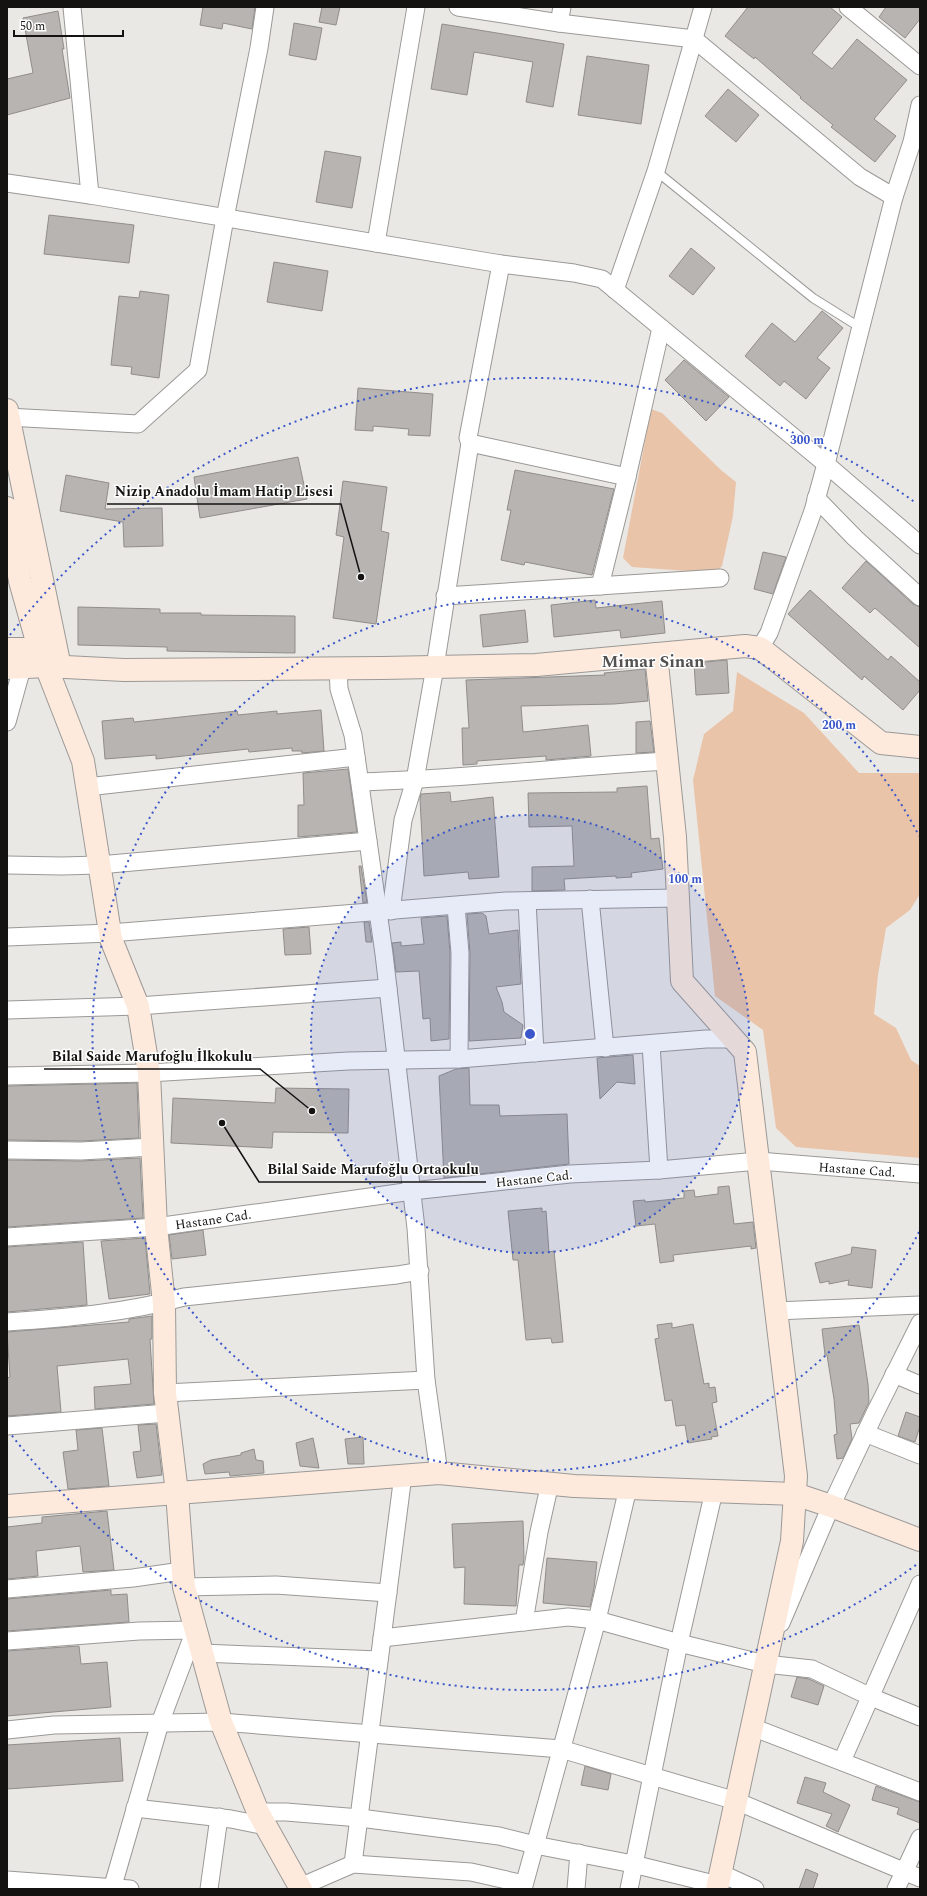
<svg xmlns="http://www.w3.org/2000/svg" width="927" height="1896" font-family="Spectral,serif">
	<style>
		.green { fill: #e9c4a9 }
		.building { fill: #b7b4b2; stroke: #908d8b }
		.lines { fill: none; stroke-linecap: round; stroke-linejoin: round }
		.lane-casing { stroke: #9b9997; stroke-width: 10 }
		.street-casing { stroke: #9b9997; stroke-width: 19 }
		.secondary-casing { stroke: #9b9997; stroke-width: 24 }
		.lane { stroke: #fff; stroke-width: 8 }
		.street { stroke: #fff; stroke-width: 17 }
		.secondary { stroke: #fdeadc; stroke-width: 22 }
		.ring { fill: none; stroke: #3b57c9; stroke-width: 2; stroke-dasharray: 2 4 }
		.labels { text-anchor: middle; stroke-width: 3; stroke-linejoin: round; paint-order: stroke }
		.street-label { font-size: 13px; fill: #141312; stroke: #fff }
		.district-label { font-size: 17px; font-weight: bold; fill: #545250; stroke: #fff }
		.centre { fill: #3b57c9; stroke: #fff; stroke-width: 2 }
		.ring-label { font-size: 12px; text-anchor: middle; font-weight: bold; fill: #3b57c9; stroke: #fff; stroke-width: 3; stroke-linejoin: round; paint-order: stroke }
		.leader { fill: none; stroke: #141312; stroke-width: 1.5 }
		.callout-dot { fill: #141312; stroke: #fff; stroke-width: 1.5 }
		.callout-label { font-size: 14px; text-anchor: middle; font-weight: bold; fill: #141312; stroke: #fff; stroke-width: 3; stroke-linejoin: round; paint-order: stroke }
	</style>
	<rect width="100%" height="100%" fill="#eae8e5"/>
	<g class="green">
		<polygon points="651,409 662,413 721,470 736,482 733,516 722,566 715,573 632,567 623,558"/>
		<polygon points="737,672 804,713 859,773 920,773 920,894 910,910 886,928 878,975 874,1014 896,1028 911,1060 920,1066 920,1158 796,1147 776,1128 763,1030 715,996 693,780 704,734 733,711"/>
	</g>
	<g class="building">
		<polygon points="203,7 255,7 252,29 223,23 222,29 200,25"/>
		<polygon points="322,7 340,7 336,25 319,22"/>
		<polygon points="748,7 830,7 842,17 812,53 832,69 857,39 907,80 874,119 896,136 875,162 831,127 833,125 800,98 801,97 755,57 754,59 725,36"/>
		<polygon points="886,7 920,7 920,19 905,38 879,17"/>
		<polygon points="58,11 64,49 62,49 70,98 7,115 7,79 33,73 23,18"/>
		<polygon points="294,23 322,28 316,60 289,55"/>
		<polygon points="442,24 564,44 553,107 526,102 533,62 474,52 467,95 431,89"/>
		<polygon points="587,56 649,65 641,124 578,115"/>
		<polygon points="728,89 759,115 736,142 705,116"/>
		<polygon points="325,151 361,157 352,208 316,202"/>
		<polygon points="49,215 134,225 129,263 44,254"/>
		<polygon points="691,248 715,268 693,295 669,276"/>
		<polygon points="274,262 328,271 322,311 267,302"/>
		<polygon points="140,291 169,295 159,378 131,374 132,367 111,365 119,296 139,298"/>
		<polygon points="822,311 843,328 817,358 830,368 806,399 784,381 780,386 745,356 772,323 795,342"/>
		<polygon points="684,360 729,397 706,421 665,380"/>
		<polygon points="358,388 433,394 430,436 408,435 409,429 373,426 373,431 355,430"/>
		<polygon points="298,457 307,499 200,518 194,477"/>
		<polygon points="515,470 614,489 592,575 525,562 524,565 501,560 511,510 507,510"/>
		<polygon points="66,475 109,483 105,509 162,508 163,546 124,547 123,522 60,511"/>
		<polygon points="343,481 387,487 381,531 389,533 376,624 333,618 344,537 336,535"/>
		<polygon points="763,552 786,557 773,594 754,589"/>
		<polygon points="866,561 913,604 920,607 920,648 875,608 870,613 842,588"/>
		<polygon points="810,590 888,660 891,656 920,682 920,690 903,710 864,676 862,680 788,614"/>
		<polygon points="595,600 596,608 662,601 665,633 621,638 620,630 554,637 551,605"/>
		<polygon points="78,607 160,609 160,613 201,613 201,615 295,616 295,653 167,651 167,647 78,645"/>
		<polygon points="525,610 528,642 483,647 480,615"/>
		<polygon points="727,660 729,693 696,695 694,663"/>
		<polygon points="645,669 648,701 614,704 521,706 523,732 588,725 591,756 546,760 546,756 477,761 477,764 463,765 462,728 469,728 466,680 605,675 604,673"/>
		<polygon points="321,710 324,751 302,753 302,751 292,751 292,748 249,752 248,749 156,759 156,755 105,759 102,721 133,718 134,722 237,711 238,715 277,711 277,714"/>
		<polygon points="650,721 654,752 636,753 636,722"/>
		<polygon points="348,769 357,832 298,837 298,805 304,805 303,773"/>
		<polygon points="647,786 651,839 659,838 663,869 631,873 632,877 616,878 616,876 564,879 565,890 532,891 532,867 574,866 572,826 529,827 528,793 617,792 617,788"/>
		<polygon points="450,792 451,802 493,797 499,877 469,879 468,872 424,876 420,799 421,794"/>
		<polygon points="359,866 361,866 367,902 363,903"/>
		<polygon points="482,913 486,916 489,934 518,930 521,984 496,987 502,1002 504,1012 523,1025 521,1038 469,1041 470,953 467,914"/>
		<polygon points="447,916 450,953 449,1039 431,1041 430,1018 423,1019 419,971 396,972 392,943 401,942 401,946 424,944 421,918"/>
		<polygon points="364,922 369,922 372,942 366,942"/>
		<polygon points="309,927 311,954 285,955 283,929"/>
		<polygon points="633,1055 635,1084 617,1082 600,1099 597,1058"/>
		<polygon points="469,1068 470,1105 499,1105 500,1116 567,1114 569,1164 444,1178 439,1076 456,1069"/>
		<polygon points="137,1083 139,1138 81,1141 7,1140 7,1086"/>
		<polygon points="276,1088 349,1089 348,1133 273,1132 272,1148 171,1143 173,1098 275,1103"/>
		<polygon points="140,1158 143,1218 7,1227 7,1160 81,1161"/>
		<polygon points="729,1186 734,1224 753,1222 756,1248 751,1249 751,1246 673,1255 674,1261 660,1263 655,1224 636,1226 633,1201 645,1200 645,1202 684,1198 684,1191 694,1190 695,1197 718,1194 718,1187"/>
		<polygon points="542,1208 542,1212 546,1211 549,1252 554,1251 563,1342 552,1343 551,1338 526,1340 518,1260 513,1260 508,1211"/>
		<polygon points="203,1230 206,1255 172,1259 169,1235"/>
		<polygon points="145,1238 150,1294 109,1299 101,1241"/>
		<polygon points="83,1242 87,1305 7,1312 7,1247"/>
		<polygon points="852,1247 876,1250 872,1288 848,1285 849,1280 829,1284 829,1281 820,1283 815,1263 851,1254"/>
		<polygon points="152,1316 152,1339 150,1339 154,1404 95,1409 94,1387 131,1384 128,1359 57,1366 61,1412 7,1416 7,1378 10,1377 7,1332 129,1322 129,1319"/>
		<polygon points="672,1323 672,1328 693,1324 704,1384 709,1383 709,1388 715,1387 717,1402 712,1403 718,1436 711,1437 712,1439 688,1443 685,1425 676,1426 672,1400 665,1401 655,1339 659,1338 657,1325"/>
		<polygon points="859,1325 868,1384 869,1402 859,1423 850,1424 852,1439 843,1458 837,1459 834,1435 837,1434 834,1399 827,1355 825,1355 822,1329"/>
		<polygon points="906,1412 920,1417 920,1426 915,1442 898,1436"/>
		<polygon points="156,1424 162,1475 137,1478 133,1452 141,1451 138,1425"/>
		<polygon points="102,1428 109,1486 68,1489 63,1452 78,1450 76,1430"/>
		<polygon points="363,1437 364,1464 348,1464 345,1439"/>
		<polygon points="313,1438 319,1468 300,1466 296,1443"/>
		<polygon points="254,1449 256,1460 263,1461 264,1473 230,1476 229,1472 205,1474 203,1464 211,1460 241,1455 241,1453"/>
		<polygon points="107,1511 114,1570 83,1572 80,1546 36,1551 38,1576 7,1579 7,1527 42,1523 42,1517"/>
		<polygon points="523,1521 524,1558 523,1565 519,1565 516,1606 464,1604 465,1567 454,1568 452,1524"/>
		<polygon points="547,1558 597,1562 594,1588 590,1607 543,1603"/>
		<polygon points="111,1590 111,1595 127,1594 129,1622 7,1631 7,1599"/>
		<polygon points="79,1646 81,1664 107,1662 111,1707 7,1716 7,1651"/>
		<polygon points="797,1677 809,1679 824,1686 818,1705 791,1697"/>
		<polygon points="120,1738 123,1781 7,1789 7,1745"/>
		<polygon points="585,1766 611,1774 608,1790 581,1785"/>
		<polygon points="805,1777 826,1783 823,1792 850,1805 838,1832 826,1826 832,1814 797,1803"/>
		<polygon points="876,1786 920,1802 920,1823 897,1814 899,1808 872,1800"/>
		<polygon points="806,1869 818,1874 813,1889 799,1889"/>
	</g>
	<g class="lines">
		<defs>
			<polyline id="lane" points="656,171 813,298 861,328"/>
			<g id="street">
				<polyline points="72,7 90,195"/>
				<polyline points="458,7 559,23 694,39 860,177 894,197"/>
				<polyline points="848,7 920,66"/>
				<polyline points="559,23 562,7"/>
				<polyline points="7,183 90,195 501,264 574,273 602,279 826,464 920,545"/>
				<polyline points="376,243 416,7"/>
				<polyline points="615,290 656,171 703,7"/>
				<polyline points="7,417 138,424 198,370 225,218 259,48 265,7"/>
				<polyline points="470,443 627,477"/>
				<polyline points="816,498 855,538 920,597"/>
				<polyline points="600,586 627,477 661,328"/>
				<polyline points="445,596 720,578"/>
				<polyline points="760,648 769,633 813,511 826,464 894,197 912,142 920,105"/>
				<polyline points="338,668 339,689 353,735 384,954 416,1228 426,1380 439,1473"/>
				<polyline points="7,722 22,668"/>
				<path d="M360,782C462,779 564,767 666,761"/>
				<polyline points="87,787 356,757"/>
				<polyline points="7,865 62,866 99,865 368,841"/>
				<polyline points="590,899 605,1048"/>
				<polyline points="527,901 535,1053"/>
				<polyline points="456,906 460,953 459,1059"/>
				<polyline points="391,911 403,820 415,780 435,667 470,443 468,438 501,264"/>
				<polyline points="7,937 110,933 506,901 678,898"/>
				<polyline points="7,1010 138,1006 388,988"/>
				<polyline points="651,1044 659,1170"/>
				<polyline points="7,1076 149,1073 348,1061 459,1059 706,1039 734,1039"/>
				<polyline points="7,1150 81,1151 153,1147"/>
				<polyline points="7,1237 156,1227 412,1191 570,1174 659,1170 758,1161 920,1174"/>
				<polyline points="775,1311 920,1305"/>
				<path d="M7,1322C66,1318 126,1313 184,1297L397,1275L420,1271"/>
				<polyline points="894,1374 920,1385"/>
				<polyline points="165,1393 426,1380"/>
				<polyline points="7,1426 167,1413"/>
				<polyline points="865,1433 920,1455"/>
				<polyline points="184,1587 276,1585 388,1593"/>
				<polyline points="7,1589 133,1578 182,1571"/>
				<polyline points="524,1622 539,1532 550,1483"/>
				<polyline points="781,1623 831,1506 875,1413 920,1323"/>
				<polyline points="382,1638 568,1617 597,1620 679,1643 765,1664 812,1669 871,1697 920,1717"/>
				<polyline points="7,1641 139,1631 195,1630 160,1723 112,1889"/>
				<polyline points="202,1653 379,1660"/>
				<polyline points="752,1727 920,1792"/>
				<polyline points="7,1730 54,1725 221,1722 561,1749 736,1801 920,1878"/>
				<polyline points="842,1761 920,1584"/>
				<polyline points="135,1808 231,1819 266,1826"/>
				<polyline points="258,1812 286,1812 360,1818 499,1836 535,1845 633,1864 718,1885"/>
				<polyline points="353,1864 403,1475"/>
				<polyline points="720,1873 755,1889"/>
				<polyline points="7,1880 130,1889"/>
				<polyline points="300,1887 353,1864 471,1872 524,1884"/>
				<polyline points="209,1889 219,1817"/>
				<polyline points="523,1889 597,1620 628,1488"/>
				<polyline points="576,1889 579,1853"/>
				<polyline points="629,1889 679,1643 714,1491"/>
				<polyline points="896,1889 920,1838"/>
			</g>
			<g id="secondary">
				<polyline points="7,410 60,667"/>
				<polyline points="7,508 20,581 36,638 46,666 83,761 111,939 138,1006 149,1073 156,1227 164,1303 165,1393 177,1493 184,1587 221,1722 258,1812 301,1889"/>
				<polyline points="7,649 53,649"/>
				<polyline points="656,654 675,837 682,981 745,1052 796,1476 792,1541 717,1889"/>
				<polyline points="7,668 46,666 124,670 382,668 536,665 745,646 760,648 881,743 920,747"/>
				<polyline points="7,1506 439,1473 574,1486 795,1494 831,1506 920,1540"/>
			</g>
		</defs>
		<use href="#lane" class="lane-casing"/>
		<use href="#street" class="street-casing"/>
		<use href="#secondary" class="secondary-casing"/>
		<use href="#lane" class="lane"/>
		<use href="#street" class="street"/>
		<use href="#secondary" class="secondary"/>
	</g>
	<circle cx="530" cy="1034" r="219" fill="#3b57c9" fill-opacity=".12"/>
	<g class="ring">
		<circle cx="530" cy="1034" r="219"/>
		<path d="M919 1232A437 437 0 1 1 919 836"/>
		<path d="M916 1565A656 656 0 0 1 10 1433M10 635A656 656 0 0 1 916 503"/>
	</g>
	<g class="labels">
		<g class="street-label">
			<text transform="translate(857 1169) rotate(4)" y="5">Hastane Cad.</text>
			<text transform="translate(534 1178) rotate(-6)" y="5">Hastane Cad.</text>
			<text transform="translate(213 1219) rotate(-8)" y="5">Hastane Cad.</text>
		</g>
		<g class="district-label">
			<text x="653" y="667">Mimar Sinan</text>
		</g>
	</g>
	<circle cx="530" cy="1034" r="6" class="centre"/>
	<g class="ring-label">
		<text x="807" y="444">300 m</text>
		<text x="839" y="729">200 m</text>
		<text x="685" y="883">100 m</text>
	</g>
	<path class="leader" d="M361 577L341 504H107M312 1111L260 1069H44M222 1123L259 1182H486"/>
	<g class="callout-dot">
		<circle cx="361" cy="577" r="4"/>
		<circle cx="312" cy="1111" r="4"/>
		<circle cx="222" cy="1123" r="4"/>
	</g>
	<g class="callout-label">
		<text x="224" y="496">Nizip Anadolu İmam Hatip Lisesi</text>
		<text x="152" y="1061">Bilal Saide Marufoğlu İlkokulu</text>
		<text x="373" y="1174">Bilal Saide Marufoğlu Ortaokulu</text>
	</g>
	<rect width="927" height="1896" fill="none" stroke="#141312" stroke-width="16"/>
	<path d="M14 30v6h109v-6" fill="none" stroke="#141312" stroke-width="2"/>
	<text x="20" y="30" font-size="12" fill="#141312" stroke="#ffffff" stroke-width="3" paint-order="stroke">50 m</text>
</svg>
